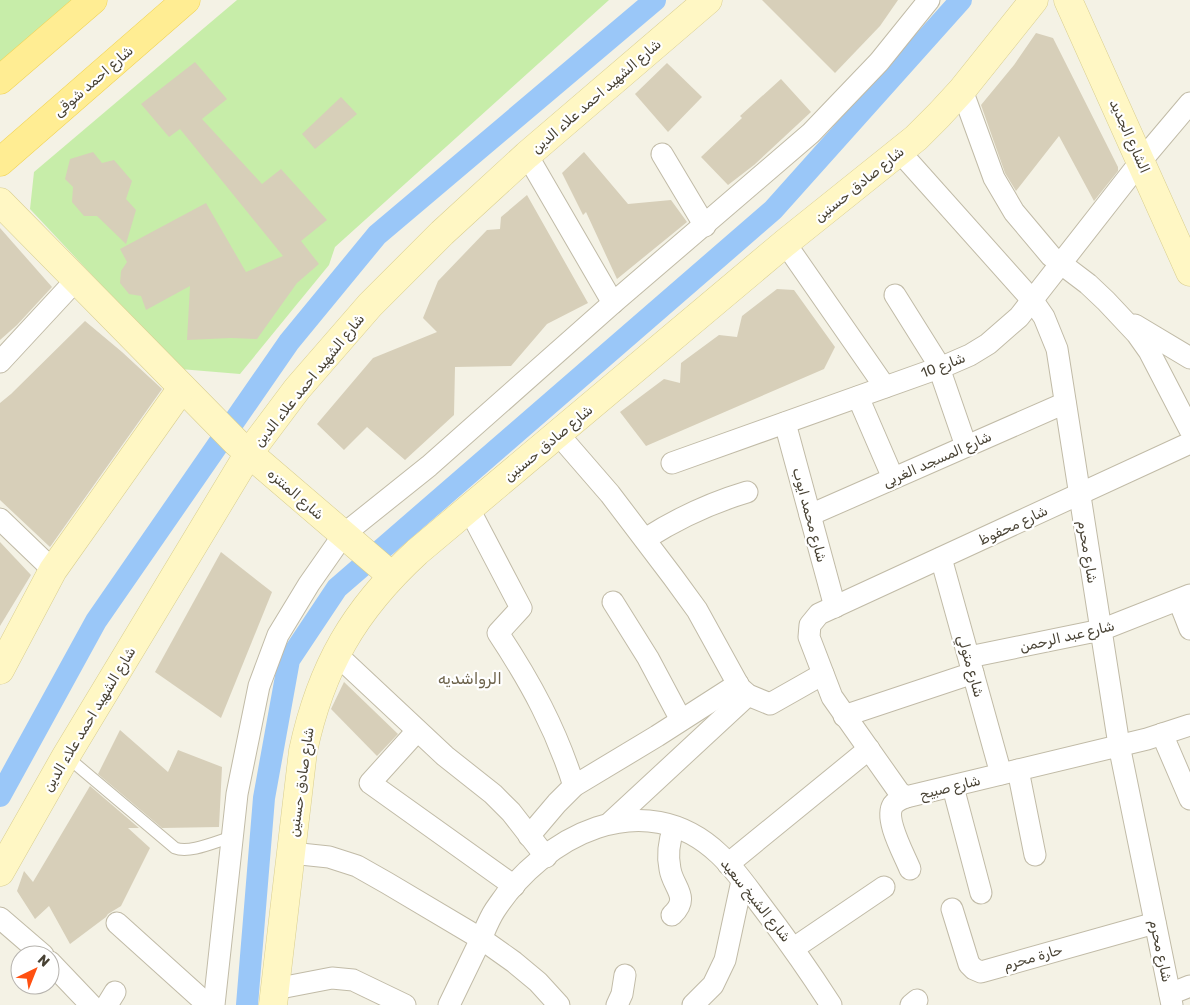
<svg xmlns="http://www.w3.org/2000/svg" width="1190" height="1005" font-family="Rubik,'Noto Naskh Arabic',sans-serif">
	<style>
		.green { fill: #c7eda9 }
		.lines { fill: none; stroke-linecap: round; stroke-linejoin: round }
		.canal { stroke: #9ac7f8; stroke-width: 22 }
		.building { fill: #d7cfb9 }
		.lane-casing { stroke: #c1bba7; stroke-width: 13 }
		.street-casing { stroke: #c1bba7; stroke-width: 23 }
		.secondary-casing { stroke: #d9ce8f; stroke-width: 29 }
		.primary-casing { stroke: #f1d457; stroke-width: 29 }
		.lane { stroke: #fff; stroke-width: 11 }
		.street { stroke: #fff; stroke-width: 21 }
		.secondary { stroke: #fff7c4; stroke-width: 28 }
		.primary { stroke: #ffed93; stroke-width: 28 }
		.labels { text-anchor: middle; stroke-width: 4.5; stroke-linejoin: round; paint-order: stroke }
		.street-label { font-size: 14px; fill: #484234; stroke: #fff }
		.quarter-label { font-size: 16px; fill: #6c624a; stroke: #fff }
	</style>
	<rect width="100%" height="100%" fill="#f4f2e5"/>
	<g class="green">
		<polygon points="0,0 74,0 0,64"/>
		<polygon points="237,0 609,0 335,247 329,265 240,374 180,369 30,209 34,172"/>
	</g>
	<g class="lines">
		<g class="canal">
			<polyline points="0,796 96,621 289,342 377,235 655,0"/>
			<polyline points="247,1005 264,798 289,660 337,588 773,210 961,0"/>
		</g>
	</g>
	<g class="building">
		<polygon points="762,0 898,0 880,26 835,73"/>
		<polygon points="1036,33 1053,38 1118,167 1118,171 1094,201 1059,136 1016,191 1005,173 981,105 1014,65"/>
		<polygon points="195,62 227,99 202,119 262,184 281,169 327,220 301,241 319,264 297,283 257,339 231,338 187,340 190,286 146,310 141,296 129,294 120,283 121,271 127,262 120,249 206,203 246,272 283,256 180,129 169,137 141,104"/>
		<polygon points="667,63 702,97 668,132 635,94"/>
		<polygon points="781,79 811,112 754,165 728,185 701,157 742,118 740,116"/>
		<polygon points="341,97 357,114 315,149 302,134"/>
		<polygon points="93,152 102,163 114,160 132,181 126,199 136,210 126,244 97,216 84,216 72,202 73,187 65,179 70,159"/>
		<polygon points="584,152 628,204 671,200 687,222 617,279 586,212 583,215 562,173"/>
		<polygon points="527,195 588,303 547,324 511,366 455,367 454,415 405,460 367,427 344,450 317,424 373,358 437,332 423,318 438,281 487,230 500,229 501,217"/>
		<polygon points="0,228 52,287 17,325 0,340"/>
		<polygon points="777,289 794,290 835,347 824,369 646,446 620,412 664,379 680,383 681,363 719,335 737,337 742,316"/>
		<polygon points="85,321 122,352 162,389 50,547 0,500 0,403 11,394"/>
		<polygon points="0,542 31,575 0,626"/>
		<polygon points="221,552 272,592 221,718 155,672"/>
		<polygon points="344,682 398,734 377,756 331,709"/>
		<polygon points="120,730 168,772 178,750 222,767 219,827 162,828 98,774"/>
		<polygon points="90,786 139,828 128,828 150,848 121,906 108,914 106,917 70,944 49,906 35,919 17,891 24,871 33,882"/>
	</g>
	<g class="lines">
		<defs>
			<path id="lane" d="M66,756L175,848C190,854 217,841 232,837"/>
			<g id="street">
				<polyline points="962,90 994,178 1014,212 1051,256 1088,284 1106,301 1137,334 1149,351 1190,430"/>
				<polyline points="899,151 1033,301 1044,317 1057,349 1119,745 1172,1005"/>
				<polyline points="662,154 705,226"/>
				<polyline points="527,155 613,303"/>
				<polyline points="785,243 885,387"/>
				<polyline points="895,295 937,362 966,446"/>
				<polyline points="1135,325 1190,358"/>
				<polyline points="0,362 76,280"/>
				<polyline points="858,397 893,478"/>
				<polyline points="785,423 835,607"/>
				<polyline points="558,434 610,494 673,577 697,610 740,688 748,695 770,704 823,674"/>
				<polyline points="1190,443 819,614 810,625 809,637 832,697 899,792 906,797 1147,739 1190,725"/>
				<polyline points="672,463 947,365 970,355 988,344 1019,317 1141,161 1190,103"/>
				<path d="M469,509L521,608L498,633C531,683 556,729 574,786"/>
				<polyline points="810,515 1065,403"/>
				<polyline points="0,519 53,570"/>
				<path d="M645,539C678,518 710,503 747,492"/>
				<polyline points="941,558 1001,774"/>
				<polyline points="1179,601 1190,629"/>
				<polyline points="613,602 648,658 681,720"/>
				<polyline points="336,654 445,756 493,794 511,812 546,857"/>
				<polyline points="969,657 1101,630 1190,595"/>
				<polyline points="844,716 973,673"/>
				<polyline points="417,731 370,783 514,886"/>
				<polyline points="1162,734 1190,799"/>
				<polyline points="1018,770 1035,855"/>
				<polyline points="953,787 981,893"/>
				<path d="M906,797C901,799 896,801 893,805C884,819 904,854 910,869"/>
				<polyline points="611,822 748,695"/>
				<polyline points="529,836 557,803 574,786 657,736 738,684"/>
				<polyline points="291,853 329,857 357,866 387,883 483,940 514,962 538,982 559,1005"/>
				<polyline points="728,864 869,749"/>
				<polyline points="952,909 969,964 974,969 981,972 1155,923"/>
				<path d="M672,915C691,897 673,888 670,869C667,855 669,841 674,827"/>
				<polyline points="0,918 43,955"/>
				<polyline points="117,923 208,1005"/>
				<polyline points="794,948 884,887"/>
				<polyline points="50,962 91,1005"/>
				<polyline points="275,989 332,978 353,980 405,1005"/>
				<polyline points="1170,994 1190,986"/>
				<polyline points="107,1005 115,992"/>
				<polyline points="214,1005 237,794 259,686 278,635 309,584 344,534 429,466 613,303 811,133 879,62 929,0"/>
				<path d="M449,1005C459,984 470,962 480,941C485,930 489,919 495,910C543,836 644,783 719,854C733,867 745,884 757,900C783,934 808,969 831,1005"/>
				<polyline points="617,1005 622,994 625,975"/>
				<polyline points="693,1005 713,985 725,960 742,881"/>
				<polyline points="911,1005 917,1000"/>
			</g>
			<g id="secondary">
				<polyline points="1068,0 1190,272"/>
				<polyline points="0,202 237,443 392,576"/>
				<polyline points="0,670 53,570 182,388"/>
				<polyline points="0,872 66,756 249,453 297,389 370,305 442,233 527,155 708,0"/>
				<path d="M273,1005L303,751C321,667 354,610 417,552L785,243L916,138L939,115L962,90L1034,0"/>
			</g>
			<g id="primary">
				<polyline points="0,80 93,0"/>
				<polyline points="0,162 186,0"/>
			</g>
		</defs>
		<use href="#lane" class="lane-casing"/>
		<use href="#street" class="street-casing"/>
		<use href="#secondary" class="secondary-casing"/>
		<use href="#primary" class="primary-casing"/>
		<use href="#lane" class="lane"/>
		<use href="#street" class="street"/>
		<use href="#secondary" class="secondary"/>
		<use href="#primary" class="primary"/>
	</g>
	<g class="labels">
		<g class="street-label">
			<text transform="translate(93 81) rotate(-41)" y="5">شارع احمد شوقى</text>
			<text transform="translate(596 96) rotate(-41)" y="5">شارع الشهيد احمد علاء الدين</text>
			<text transform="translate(1130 136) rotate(66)" y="5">الشارع الجديد</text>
			<text transform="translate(859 184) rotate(-39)" y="5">شارع صادق حسنين</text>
			<text transform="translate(943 365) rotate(-21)" y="5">شارع 10</text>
			<text transform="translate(309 380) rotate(-51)" y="5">شارع الشهيد احمد علاء الدين</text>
			<text transform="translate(548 443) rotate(-40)" y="5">شارع صادق حسنين</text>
			<text transform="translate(937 459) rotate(-24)" y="5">شارع المسجد الغربى</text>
			<text transform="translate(296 494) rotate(41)" y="5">شارع المنتزه</text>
			<text transform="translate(810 515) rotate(75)" y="5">شارع محمد ايوب</text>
			<text transform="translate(1013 525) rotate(-25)" y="5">شارع محفوظ</text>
			<text transform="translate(1088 552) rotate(81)" y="5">شارع محرم</text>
			<text transform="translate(1067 636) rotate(-13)" y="5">شارع عبد الرحمن</text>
			<text transform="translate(971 666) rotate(74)" y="5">شارع متولي</text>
			<text transform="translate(89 719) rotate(-59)" y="5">شارع الشهيد احمد علاء الدين</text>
			<text transform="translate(301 782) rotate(-82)" y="5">شارع صادق حسنين</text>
			<text transform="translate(950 787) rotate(-14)" y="5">شارع صبيح</text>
			<text transform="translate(756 900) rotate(51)" y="5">شارع الشيخ سعيد</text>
			<text transform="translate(1161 951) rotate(78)" y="5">شارع محرم</text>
			<text transform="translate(1033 957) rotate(-16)" y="5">حارة محرم</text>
		</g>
		<g class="quarter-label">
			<text x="470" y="684">الرواشديه</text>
		</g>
	</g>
	<g transform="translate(35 970) rotate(43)"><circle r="24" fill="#ffffff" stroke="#b6b3ae"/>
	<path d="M0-4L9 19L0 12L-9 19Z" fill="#ff5011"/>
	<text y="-8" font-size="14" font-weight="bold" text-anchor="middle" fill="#484234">N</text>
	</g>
</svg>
